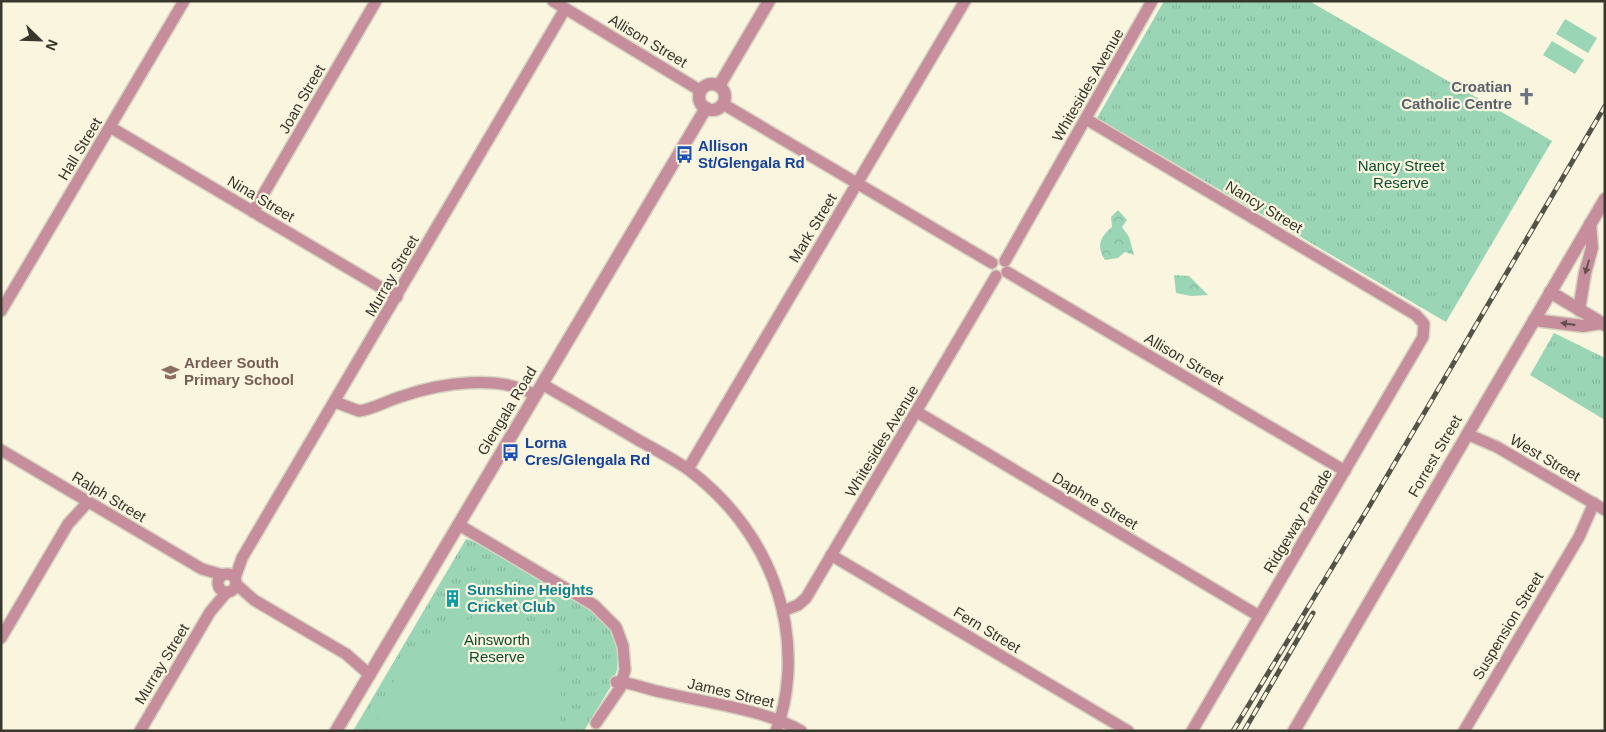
<svg xmlns="http://www.w3.org/2000/svg" width="1606" height="732" font-family="Arial,sans-serif">
	<style>
		.grass { fill: url(#grass-tufts) }
		.forest { fill: url(#forest-crowns) }
		.garden { fill: #9ad6b6 }
		.lines { fill: none; stroke-linecap: round; stroke-linejoin: round }
		.minor-casing { stroke: #d6d3bf; stroke-width: 14 }
		.tertiary-casing { stroke: #d6d3bf; stroke-width: 15 }
		.minor { stroke: #c68e9d; stroke-width: 11 }
		.tertiary { stroke: #c68e9d; stroke-width: 12 }
		.rail-casing { stroke: #545348; stroke-width: 5 }
		.rail { stroke: #f9f5df; stroke-width: 3; stroke-dasharray: 9; stroke-linecap: butt }
		.oneway { fill: #63514f }
		.labels { text-anchor: middle; stroke-width: 4.5; stroke-linejoin: round; paint-order: stroke }
		.street-label { font-size: 15px; fill: #38372e; stroke: #f9f5df }
		.worship-label { font-size: 15px; font-weight: bold; fill: #5b616d; stroke: #f9f5df; text-anchor: end }
		.transit-label { font-size: 15px; font-weight: bold; fill: #164399; stroke: #f9f5df; text-anchor: start }
		.park-label { font-size: 15px; fill: #0e4d33; stroke: #f9f5df }
		.education-label { font-size: 15px; font-weight: bold; fill: #785e54; stroke: #f9f5df; text-anchor: start }
		.culture-label { font-size: 15px; font-weight: bold; fill: #0d838f; stroke: #f9f5df; text-anchor: start }
	</style>
	<defs>
		<pattern id="grass-tufts" width="24" height="20" patternUnits="userSpaceOnUse" patternTransform="scale(1.25)"><rect width="24" height="20" fill="#9ad6b6"/><path d="M3 7l-1-3M5 7V3M7 7l1-3M15 17l-1-3M17 17v-4M19 17l1-3" fill="none" stroke="#85b89d"/></pattern>
		<pattern id="forest-crowns" width="20" height="18" patternUnits="userSpaceOnUse" patternTransform="scale(1.25)"><rect width="20" height="18" fill="#9ad6b6"/><path d="M2 6a3 3 0 1 1 6 0M12 15a3 3 0 1 1 6 0" fill="none" stroke="#85b89d"/></pattern>
	</defs>
	<rect width="100%" height="100%" fill="#f9f5df"/>
	<g class="grass">
		<polygon points="1164,1 1309,1 1552,141 1446,322 1097,118"/>
		<polygon points="1554,333 1605,358 1605,420 1530,375"/>
		<polygon points="466,539 478,543 588,608 605,622 611,630 618,650 617,670 611,686 584,731 353,731"/>
	</g>
	<g class="forest">
		<path d="M1118,210L1127,220L1122,227L1129,237L1134,255L1125,252L1118,258L1105,260C1096,246 1100,237 1112,227L1111,217Z"/>
		<polygon points="1174,275 1189,276 1208,295 1191,296 1176,293"/>
	</g>
	<g class="garden">
		<polygon points="1565,19 1597,38 1588,53 1556,34"/>
		<polygon points="1552,41 1584,60 1575,74 1543,55"/>
		<path d="M493,615C557,617 569,679 557,731H374C389,673 430,620 493,615Z"/>
	</g>
	<g class="lines">
		<defs>
			<g id="minor">
				<polyline points="553,1 701,91"/>
				<polyline points="723,104 992,263"/>
				<polyline points="1086,119 1416,315 1424,324 1423,337 1192,731"/>
				<polyline points="110,127 397,297"/>
				<polyline points="253,212 376,1"/>
				<polyline points="1005,261 1152,1"/>
				<polyline points="1007,272 1345,471"/>
				<polyline points="1,311 184,1"/>
				<path d="M542,384C573,402 603,419 633,437C652,448 672,458 689,470C739,508 774,560 785,623C791,657 789,698 776,731"/>
				<path d="M335,402L359,411C374,409 388,400 403,396C441,383 499,374 535,395"/>
				<polyline points="917,412 1259,616"/>
				<polyline points="1467,434 1497,447 1605,510"/>
				<polyline points="1,450 202,569 223,575"/>
				<polyline points="688,469 965,1"/>
				<polyline points="459,525 594,605 616,627 623,646 625,670 620,688 596,723"/>
				<polyline points="831,555 1128,731"/>
				<circle cx="227" cy="583" r="9"/>
				<polyline points="235,578 242,558 565,9"/>
				<polyline points="236,584 254,600 346,654 370,675"/>
				<polyline points="783,611 798,605 806,598 996,276"/>
				<polyline points="1,638 68,524 88,502"/>
				<path d="M616,682C632,682 645,689 661,692C702,702 767,710 801,731"/>
				<polyline points="140,731 210,612 226,593"/>
				<polyline points="1464,731 1579,537 1594,503"/>
			</g>
			<g id="tertiary">
				<circle cx="712" cy="97" r="13"/>
				<polyline points="719,86 769,1"/>
				<polyline points="1550,292 1605,325"/>
				<polyline points="1579,310 1585,273 1592,248 1590,224"/>
				<polyline points="1534,320 1583,326 1601,323"/>
				<polyline points="336,731 706,108"/>
				<polyline points="1294,731 1605,199"/>
			</g>
		</defs>
		<use href="#minor" class="minor-casing"/>
		<use href="#tertiary" class="tertiary-casing"/>
		<use href="#minor" class="minor"/>
		<use href="#tertiary" class="tertiary"/>
		<defs>
			<g id="rail">
				<polyline points="1233,731 1370,505 1605,106"/>
				<polyline points="1244,731 1313,613"/>
			</g>
		</defs>
		<use href="#rail" class="rail-casing"/>
		<use href="#rail" class="rail"/>
	</g>
	<defs><path id="oneway-solid" d="M-6-.8H1V-3.2L6.5 0L1 3.2V.8H-6Z" transform="scale(1.25)"/></defs>
	<g class="oneway">
		<use href="#oneway-solid" transform="translate(1587 267) rotate(106)"/>
		<use href="#oneway-solid" transform="translate(1568 324) rotate(-172)"/>
	</g>
	<defs>
		<symbol id="church-bare" viewBox="-9 -9 18 18"><path d="M-1.2-6h2.4v3.5h3.3v2.4h-3.3V6h-2.4V-.1h-3.3v-2.4h3.3Z" fill="#6b7280" stroke="#f9f5df" stroke-width="2.5" paint-order="stroke"/></symbol>
		<symbol id="bus-bare" viewBox="-9 -9 18 18"><path d="M-5-6H5V4H4V6H2V4H-2V6H-4V4H-5ZM-3.5-4V0h7V-4ZM-3.5 1.2v1.5H-2V1.2ZM2 1.2v1.5H3.5V1.2Z" fill="#1a4fb4" stroke="#f9f5df" stroke-width="2.5" paint-order="stroke"/></symbol>
		<symbol id="school-bare" viewBox="-9 -9 18 18"><path d="M0-5L7-2L0 1L-7-2ZM-4 1L0 2.5L4 1V4Q0 6-4 4Z" fill="#8d6e63" stroke="#f9f5df" stroke-width="2.5" paint-order="stroke"/></symbol>
		<symbol id="building-bare" viewBox="-9 -9 18 18"><path d="M-4-6H4V6H1V3H-1V6H-4ZM-2.5-4.3h1.7v1.8h-1.7ZM.8-4.3h1.7v1.8H.8ZM-2.5-1h1.7V.8h-1.7ZM.8-1h1.7V.8H.8Z" fill="#0f9aa8" stroke="#f9f5df" stroke-width="2.5" paint-order="stroke"/></symbol>
	</defs>
	<g fill-rule="evenodd">
		<use href="#church-bare" x="1514" y="84" width="25" height="25"/>
		<use href="#bus-bare" x="672" y="142" width="25" height="25"/>
		<use href="#school-bare" x="158" y="360" width="25" height="25"/>
		<use href="#bus-bare" x="498" y="440" width="25" height="25"/>
		<use href="#building-bare" x="440" y="586" width="25" height="25"/>
	</g>
	<g class="labels">
		<g class="street-label">
			<text transform="translate(648 41) rotate(31)" y="5">Allison Street</text>
			<text transform="translate(1088 85) rotate(-60)" y="5">Whitesides Avenue</text>
			<text transform="translate(302 99) rotate(-60)" y="5">Joan Street</text>
			<text transform="translate(80 149) rotate(-59)" y="5">Hall Street</text>
			<text transform="translate(261 199) rotate(31)" y="5">Nina Street</text>
			<text transform="translate(1264 207) rotate(31)" y="5">Nancy Street</text>
			<text transform="translate(813 228) rotate(-59)" y="5">Mark Street</text>
			<text transform="translate(392 276) rotate(-60)" y="5">Murray Street</text>
			<text transform="translate(1184 359) rotate(30)" y="5">Allison Street</text>
			<text transform="translate(507 411) rotate(-59)" y="5">Glengala Road</text>
			<text transform="translate(882 441) rotate(-59)" y="5">Whitesides Avenue</text>
			<text transform="translate(1435 456) rotate(-60)" y="5">Forrest Street</text>
			<text transform="translate(1545 458) rotate(30)" y="5">West Street</text>
			<text transform="translate(109 497) rotate(31)" y="5">Ralph Street</text>
			<text transform="translate(1095 501) rotate(31)" y="5">Daphne Street</text>
			<text transform="translate(1298 521) rotate(-59)" y="5">Ridgeway Parade</text>
			<text transform="translate(1508 626) rotate(-59)" y="5">Suspension Street</text>
			<text transform="translate(987 630) rotate(31)" y="5">Fern Street</text>
			<text transform="translate(162 664) rotate(-59)" y="5">Murray Street</text>
			<text transform="translate(731 693) rotate(13)" y="5">James Street</text>
		</g>
		<g class="worship-label">
			<text x="1512" y="92">Croatian<tspan x="1512" dy="17">Catholic Centre</tspan></text>
		</g>
		<g class="transit-label">
			<text x="698" y="151">Allison<tspan x="698" dy="17">St/Glengala Rd</tspan></text>
			<text x="525" y="448">Lorna<tspan x="525" dy="17">Cres/Glengala Rd</tspan></text>
		</g>
		<g class="park-label">
			<text x="1401" y="171">Nancy Street<tspan x="1401" dy="17">Reserve</tspan></text>
			<text x="497" y="645">Ainsworth<tspan x="497" dy="17">Reserve</tspan></text>
		</g>
		<g class="education-label">
			<text x="184" y="368">Ardeer South<tspan x="184" dy="17">Primary School</tspan></text>
		</g>
		<g class="culture-label">
			<text x="467" y="595">Sunshine Heights<tspan x="467" dy="17">Cricket Club</tspan></text>
		</g>
	</g>
	<rect width="1606" height="732" fill="none" stroke="#38372e" stroke-width="5"/>
	<g transform="translate(40 40) rotate(113)" stroke="#f9f5df" stroke-width="4" paint-order="stroke">
	<path d="M0-4L9 19L0 12L-9 19Z" fill="#38372e"/>
	<text y="-8" font-size="14" font-weight="bold" text-anchor="middle" fill="#38372e">N</text>
	</g>
</svg>
